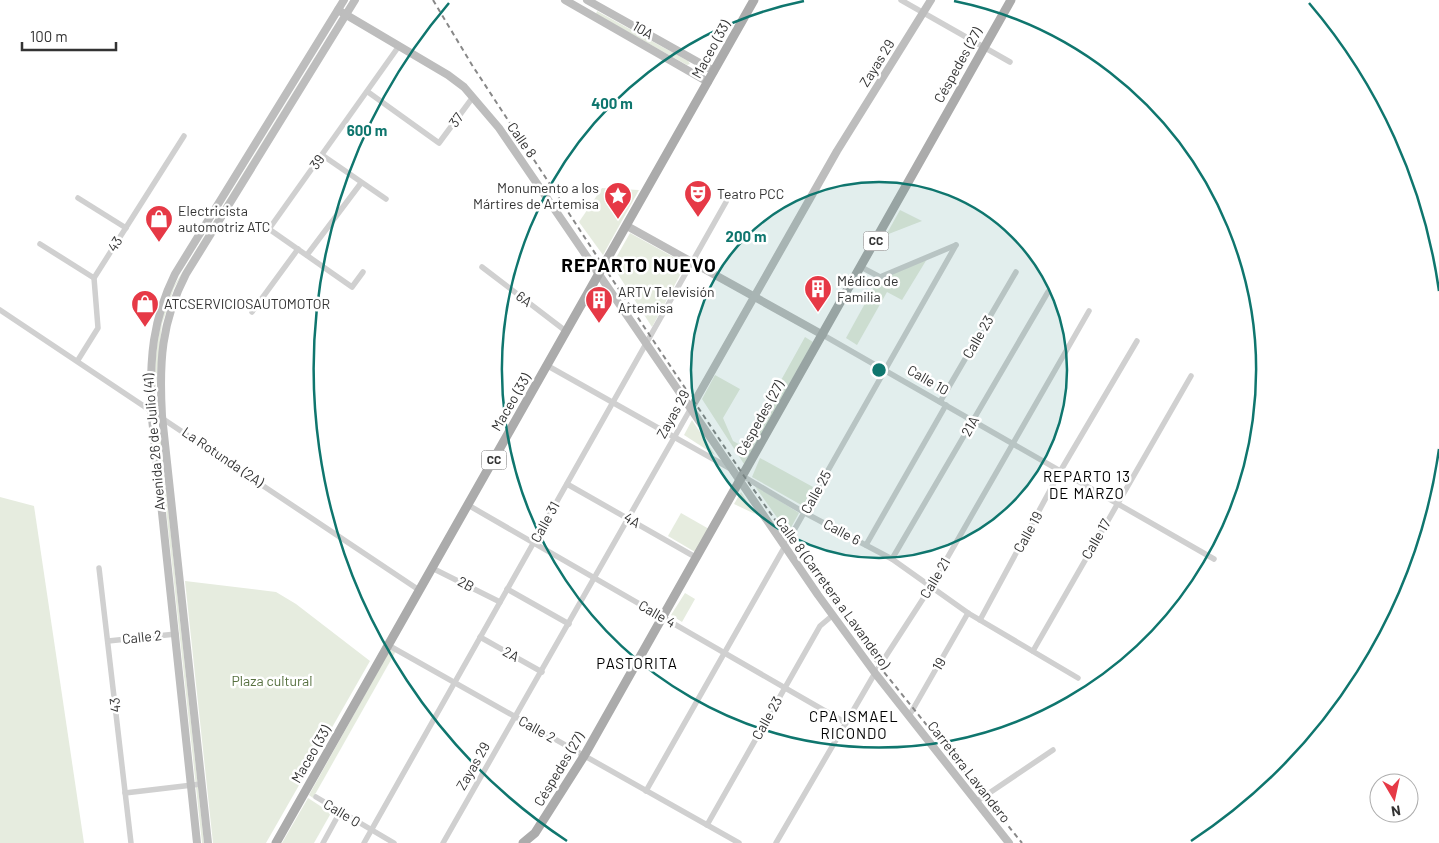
<svg xmlns="http://www.w3.org/2000/svg" width="1439" height="843" font-family="Barlow,sans-serif">
	<style>
		.green { fill: #e6ecdf }
		.lines { fill: none; stroke-linecap: round; stroke-linejoin: round }
		.street { stroke: #d0d0d0; stroke-width: 5.5 }
		.secondary { stroke: #bdbdbd; stroke-width: 8 }
		.primary { stroke: #ababab; stroke-width: 9 }
		.rail { stroke: #888; stroke-width: 2; stroke-dasharray: 5 4; stroke-linecap: butt }
		.ring { fill: none; stroke: #0f766e; stroke-width: 2.5 }
		.labels { text-anchor: middle; stroke-width: 5; stroke-linejoin: round; paint-order: stroke }
		.shield { fill: #fff; stroke: #707070; stroke-width: 1 }
		.shield-label { font-size: 12px; font-weight: bold; fill: #333 }
		.street-label { font-size: 14px; fill: #333; stroke: #fff }
		.poi-label { font-size: 14px; fill: #333; stroke: #fff; text-anchor: start }
		.park-label { font-size: 14px; fill: #56703f; stroke: #fff }
		.neighbourhood-label { font-size: 15px; letter-spacing: 1px; fill: #000; stroke: #fff }
		.district-label { font-size: 19px; font-weight: bold; letter-spacing: 1px; fill: #000; stroke: #fff }
		.centre { fill: #0f766e; stroke: #fff; stroke-width: 2.5 }
		.ring-label { font-size: 15px; text-anchor: middle; font-weight: bold; fill: #0f766e; stroke: #fff; stroke-width: 5; stroke-linejoin: round; paint-order: stroke }
	</style>
	<rect width="100%" height="100%" fill="#fff"/>
	<g class="green">
		<polygon points="597,11 688,61 690,64 687,65 596,14"/>
		<path d="M332,29L174,288L162,324L155,394C154,357 158,323 172,289Z"/>
		<polygon points="602,188 639,190 603,255 579,222"/>
		<polygon points="900,210 922,221 886,235"/>
		<polygon points="630,233 686,264 652,327 612,265"/>
		<polygon points="927,259 902,300 887,292 857,345 846,338 879,278"/>
		<polygon points="805,337 813,342 744,464 702,399 715,375 740,389 723,418 733,441 744,447"/>
		<polygon points="692,420 715,455 684,435"/>
		<polygon points="158,434 160,434 204,843 202,843"/>
		<polygon points="760,458 813,487 803,506 752,477"/>
		<polygon points="754,485 799,513 788,533"/>
		<polygon points="741,492 755,514 734,504"/>
		<polygon points="0,497 34,506 84,843 0,843"/>
		<polygon points="681,513 709,529 695,552 668,536"/>
		<polygon points="185,581 276,592 296,604 370,661 266,843 213,843"/>
		<polygon points="685,593 695,599 682,622 671,615"/>
		<polygon points="391,648 396,651 313,798 309,795"/>
		<polygon points="308,798 331,813 314,843 282,843"/>
	</g>
	<g class="lines">
		<g class="street">
			<polyline points="901,0 1010,62"/>
			<polyline points="368,92 439,143 473,97"/>
			<polyline points="322,155 386,199"/>
			<polyline points="78,198 126,228"/>
			<polyline points="40,244 94,278"/>
			<polyline points="307,255 361,183"/>
			<polyline points="482,267 567,332"/>
			<polyline points="861,267 880,277 956,245"/>
			<polyline points="363,272 352,287 269,229 399,46"/>
			<polyline points="0,310 419,590"/>
			<polyline points="252,312 298,249"/>
			<polyline points="823,335 1214,559"/>
			<polyline points="78,360 98,328 94,278 184,136"/>
			<polyline points="548,366 731,469"/>
			<polyline points="940,402 1016,272"/>
			<polyline points="741,475 805,513 892,559 968,613 1078,678"/>
			<polyline points="567,484 697,558"/>
			<polyline points="468,505 846,723"/>
			<polyline points="866,545 946,405"/>
			<polyline points="892,559 1048,292"/>
			<polyline points="99,568 131,843"/>
			<polyline points="432,568 500,602"/>
			<polyline points="507,589 569,624"/>
			<polyline points="980,620 1061,470 1137,341"/>
			<polyline points="480,637 542,672"/>
			<polyline points="108,641 176,634"/>
			<polyline points="388,645 739,843"/>
			<polyline points="1033,651 1191,376"/>
			<polyline points="909,716 968,613"/>
			<polyline points="646,791 956,245"/>
			<polyline points="125,793 201,784"/>
			<polyline points="316,797 394,843"/>
			<polyline points="976,802 1053,750"/>
			<polyline points="707,825 820,626 833,615"/>
			<polyline points="323,843 340,812"/>
			<polyline points="364,843 726,202"/>
			<polyline points="443,843 691,408"/>
			<polyline points="776,843 875,673 930,588 1089,311"/>
		</g>
		<g class="secondary">
			<polyline points="565,0 708,82"/>
			<polyline points="587,0 714,71"/>
			<polyline points="338,10 448,75 464,87 499,128 818,595 875,673 1009,843"/>
			<polyline points="627,226 823,335"/>
			<polyline points="691,408 837,151 931,0"/>
			<path d="M197,843L151,409C150,358 152,321 175,274L344,0"/>
			<path d="M208,843L162,416C159,363 161,322 186,274L355,0"/>
		</g>
		<g class="primary">
			<polyline points="276,843 754,0"/>
			<polyline points="523,843 535,833 584,756 1011,0"/>
		</g>
		<polyline class="rail" points="433,0 472,65 604,267 744,476 879,666 1022,843"/>
	</g>
	<circle cx="879" cy="370" r="188" fill="#0f766e" fill-opacity=".12"/>
	<g class="ring">
		<circle cx="879" cy="370" r="188"/>
		<path d="M954 1A377 377 0 1 1 804 1"/>
		<path d="M1439 449A565 565 0 0 1 1191 841M567 841A565 565 0 0 1 449 3M1309 3A565 565 0 0 1 1439 291"/>
	</g>
	<defs>
		<symbol id="theatre-pin" viewBox="-11 -11 22 30"><path d="M0 17L-7.5 6A9.5 9.5 0 1 1 7.5 6Z" fill="#e63946" stroke="#fff"/><path d="M-5-5.5Q0-4 5-5.5V0Q5 5 0 6Q-5 5-5 0ZM-3.3-2.5H-1v1.5H-3.3ZM1-2.5H3.3v1.5H1ZM-2.8 1Q0 5.5 2.8 1Z" fill="#fff"/></symbol>
		<symbol id="sight-pin" viewBox="-11 -11 22 30"><path d="M0 17L-7.5 6A9.5 9.5 0 1 1 7.5 6Z" fill="#e63946" stroke="#fff"/><path d="M0-6L1.8-2.2L6-1.7L2.9 1.2L3.7 5.4L0 3.3L-3.7 5.4L-2.9 1.2L-6-1.7L-1.8-2.2Z" fill="#fff"/></symbol>
		<symbol id="shop-pin" viewBox="-11 -11 22 30"><path d="M0 17L-7.5 6A9.5 9.5 0 1 1 7.5 6Z" fill="#e63946" stroke="#fff"/><path d="M-5-2.5h2.3a2.7 3.5 0 0 1 5.4 0H5L5.5 6h-11ZM-1.5-2.5h3a1.5 2.3 0 0 0-3 0Z" fill="#fff"/></symbol>
		<symbol id="building-pin" viewBox="-11 -11 22 30"><path d="M0 17L-7.5 6A9.5 9.5 0 1 1 7.5 6Z" fill="#e63946" stroke="#fff"/><path d="M-4-6H4V6H1V3H-1V6H-4ZM-2.5-4.3h1.7v1.8h-1.7ZM.8-4.3h1.7v1.8H.8ZM-2.5-1h1.7V.8h-1.7ZM.8-1h1.7V.8H.8Z" fill="#fff"/></symbol>
	</defs>
	<g fill-rule="evenodd">
		<use href="#theatre-pin" x="682" y="178" width="32" height="43"/>
		<use href="#sight-pin" x="602" y="180" width="32" height="43"/>
		<use href="#shop-pin" x="143" y="203" width="32" height="43"/>
		<use href="#building-pin" x="802" y="273" width="32" height="43"/>
		<use href="#building-pin" x="583" y="284" width="32" height="43"/>
		<use href="#shop-pin" x="129" y="288" width="32" height="43"/>
	</g>
	<g class="labels">
		<g class="shield">
			<rect x="863.5" y="231.5" width="25" height="19" rx="4"/>
			<rect x="481.5" y="450.5" width="25" height="19" rx="4"/>
		</g>
		<g class="shield-label">
			<text x="876" y="245">CC</text>
			<text x="494" y="464">CC</text>
		</g>
		<g class="street-label">
			<text transform="translate(643 30) rotate(30)" y="5">10A</text>
			<text transform="translate(711 49) rotate(-61)" y="5">Maceo (33)</text>
			<text transform="translate(877 63) rotate(-58)" y="5">Zayas 29</text>
			<text transform="translate(958 65) rotate(-61)" y="5">Céspedes (27)</text>
			<text transform="translate(456 120) rotate(-54)" y="5">37</text>
			<text transform="translate(522 140) rotate(55)" y="5">Calle 8</text>
			<text transform="translate(317 162) rotate(-54)" y="5">39</text>
			<text transform="translate(115 244) rotate(-58)" y="5">43</text>
			<text transform="translate(524 299) rotate(37)" y="5">6A</text>
			<text transform="translate(978 337) rotate(-60)" y="5">Calle 23</text>
			<text transform="translate(928 380) rotate(30)" y="5">Calle 10</text>
			<text transform="translate(511 402) rotate(-60)" y="5">Maceo (33)</text>
			<text transform="translate(673 414) rotate(-61)" y="5">Zayas 29</text>
			<text transform="translate(760 418) rotate(-61)" y="5">Céspedes (27)</text>
			<text transform="translate(970 426) rotate(-60)" y="5">21A</text>
			<text transform="translate(154 442) rotate(-95)" y="5">Avenida 26 de Julio (41)</text>
			<text transform="translate(223 457) rotate(34)" y="5">La Rotunda (2A)</text>
			<text transform="translate(816 492) rotate(-61)" y="5">Calle 25</text>
			<text transform="translate(632 520) rotate(30)" y="5">4A</text>
			<text transform="translate(545 522) rotate(-61)" y="5">Calle 31</text>
			<text transform="translate(842 532) rotate(28)" y="5">Calle 6</text>
			<text transform="translate(1028 532) rotate(-61)" y="5">Calle 19</text>
			<text transform="translate(1096 539) rotate(-60)" y="5">Calle 17</text>
			<text transform="translate(935 578) rotate(-59)" y="5">Calle 21</text>
			<text transform="translate(466 584) rotate(28)" y="5">2B</text>
			<text transform="translate(833 593) rotate(54)" y="5">Calle 8 (Carretera a Lavandero)</text>
			<text transform="translate(657 614) rotate(30)" y="5">Calle 4</text>
			<text transform="translate(142 637) rotate(-6)" y="5">Calle 2</text>
			<text transform="translate(511 654) rotate(29)" y="5">2A</text>
			<text transform="translate(939 664) rotate(-60)" y="5">19</text>
			<text transform="translate(115 705) rotate(-96)" y="5">43</text>
			<text transform="translate(767 718) rotate(-61)" y="5">Calle 23</text>
			<text transform="translate(537 729) rotate(29)" y="5">Calle 2</text>
			<text transform="translate(311 754) rotate(-60)" y="5">Maceo (33)</text>
			<text transform="translate(473 766) rotate(-60)" y="5">Zayas 29</text>
			<text transform="translate(559 769) rotate(-59)" y="5">Céspedes (27)</text>
			<text transform="translate(969 772) rotate(52)" y="5">Carretera Lavandero</text>
			<text transform="translate(342 813) rotate(31)" y="5">Calle 0</text>
		</g>
		<g class="poi-label">
			<text x="599" y="193" text-anchor="end">Monumento a los<tspan x="599" dy="16">Mártires de Artemisa</tspan></text>
			<text x="717" y="199">Teatro PCC</text>
			<text x="178" y="216">Electricista<tspan x="178" dy="16">automotriz ATC</tspan></text>
			<text x="837" y="286">Médico de<tspan x="837" dy="16">Familia</tspan></text>
			<text x="618" y="297">ARTV Televisión<tspan x="618" dy="16">Artemisa</tspan></text>
			<text x="164" y="309">ATCSERVICIOSAUTOMOTOR</text>
		</g>
		<g class="park-label">
			<text x="272" y="686">Plaza cultural</text>
		</g>
		<g class="neighbourhood-label">
			<text x="1087" y="482">REPARTO 13<tspan x="1087" dy="17">DE MARZO</tspan></text>
			<text x="637" y="669">PASTORITA</text>
			<text x="854" y="722">CPA ISMAEL<tspan x="854" dy="17">RICONDO</tspan></text>
		</g>
		<g class="district-label">
			<text x="639" y="272">REPARTO NUEVO</text>
		</g>
	</g>
	<circle cx="879" cy="370" r="8" class="centre"/>
	<g class="ring-label">
		<text x="612" y="109">400 m</text>
		<text x="367" y="136">600 m</text>
		<text x="746" y="242">200 m</text>
	</g>
	<g transform="translate(1394 798) rotate(171)"><circle r="24" fill="#ffffff" stroke="#adadad"/>
	<path d="M0-4L9 19L0 12L-9 19Z" fill="#e63946"/>
	<text y="-8" font-size="14" font-weight="bold" text-anchor="middle" fill="#333333">N</text>
	</g>
	<path d="M22 42v8h94v-8" fill="none" stroke="#333333" stroke-width="2.5"/>
	<text x="30" y="42" font-size="15" fill="#333333" stroke="#ffffff" stroke-width="4" paint-order="stroke">100 m</text>
</svg>
